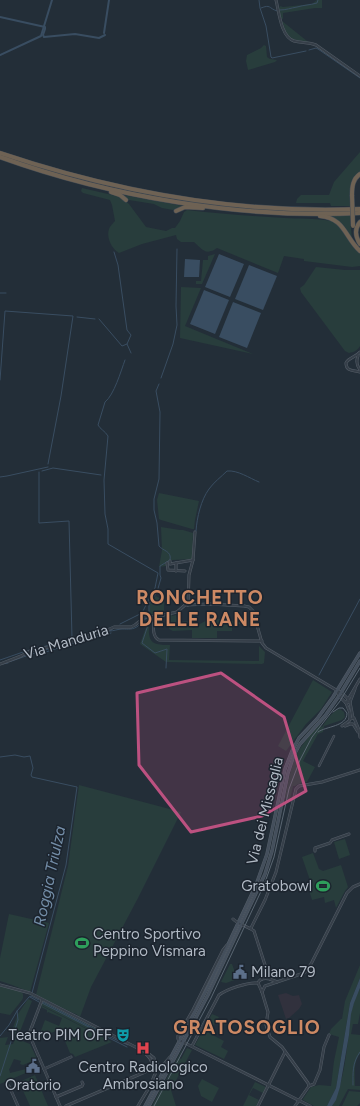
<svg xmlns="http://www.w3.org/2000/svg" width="360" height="1106" font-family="Figtree,sans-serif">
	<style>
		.medical { fill: #31313d }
		.green { fill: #283d3c }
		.water { fill: #394d61 }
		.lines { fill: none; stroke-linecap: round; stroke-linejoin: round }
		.stream { stroke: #394d61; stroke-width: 1 }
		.canal { stroke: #394d61; stroke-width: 2 }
		.pedestrian-casing { stroke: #545d67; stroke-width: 2.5 }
		.minor-casing { stroke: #545d67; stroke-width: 3 }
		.tertiary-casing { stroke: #545d67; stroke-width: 3 }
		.secondary-casing { stroke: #545d67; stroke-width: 3.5 }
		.motorway-casing { stroke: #414a54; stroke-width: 5 }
		.pedestrian { stroke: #363f49; stroke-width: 1.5 }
		.minor { stroke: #363f49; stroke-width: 2 }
		.tertiary { stroke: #363f49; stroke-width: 2 }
		.secondary { stroke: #444f5c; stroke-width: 2.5 }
		.motorway { stroke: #6e6254; stroke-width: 4 }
		.tram { stroke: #5a6672; stroke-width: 1 }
		.motorway-bridge-casing { stroke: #414a54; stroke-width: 5; stroke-linecap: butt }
		.motorway-bridge { stroke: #6e6254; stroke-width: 4 }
		.marked { fill: #bc5180; fill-opacity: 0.2; stroke: #bc5180; stroke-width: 3; stroke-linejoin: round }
		.labels { text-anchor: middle; stroke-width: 3; stroke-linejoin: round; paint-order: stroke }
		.street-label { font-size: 15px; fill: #b1bac5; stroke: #1c242e }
		.poi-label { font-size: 15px; fill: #b1bac5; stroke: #1c242e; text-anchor: end }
		.water-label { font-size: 16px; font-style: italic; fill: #738da7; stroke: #1c242e }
		.district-label { font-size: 19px; font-weight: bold; letter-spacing: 1px; fill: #cd8964; stroke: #1c242e }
	</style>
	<rect width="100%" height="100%" fill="#232e38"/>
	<polygon class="medical" points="286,993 293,996 299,995 302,1004 299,1009 289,1018 288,1018 286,1019 278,995"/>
	<g class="green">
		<polygon points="317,0 322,0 322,8 315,8 283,13 283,19 281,18 279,8 280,6 283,7 312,4"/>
		<path d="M282,21L307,41L309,42C290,40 288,39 282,21Z"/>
		<polygon points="264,45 266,46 267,57 270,59 277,60 275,62 248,70 246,61 247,55 261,48"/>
		<path d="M360,152V172C348,179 350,194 350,206H331L330,203H296L297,199L301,195H329L334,182Z"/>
		<path d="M82,188L121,197L129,204L146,227L166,231L172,228H175L180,221L184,212L187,210C220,214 252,216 284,218C299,219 315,218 331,221V220L340,226L360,252V266L352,267L304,261V259L284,256L278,273L217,248C215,249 213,251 211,251C204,254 199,246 194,242H181L177,239L176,235L142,244L119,253C112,249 106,238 109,229C110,226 113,223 115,221L112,205L110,200L83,193L81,191Z"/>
		<polygon points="123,195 183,206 182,207 173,210 162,208 154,204 129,200 126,198"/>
		<polygon points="331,216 350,216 352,240 331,217"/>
		<polygon points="215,254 202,284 196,284 196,281 201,281 203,260 208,260 208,256"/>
		<path d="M316,267L345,270H360V346C357,351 354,352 349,353L345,351L301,292L300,288L304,285Z"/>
		<polygon points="181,287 201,288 185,326 253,354 180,338"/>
		<polygon points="159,493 199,501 195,520 194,529 192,529 161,520 159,519 157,500"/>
		<polygon points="161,527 180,530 183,530 193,533 192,559 173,560 165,562 166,566 159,567 162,550"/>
		<polygon points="156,596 164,601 164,613 149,615 150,602"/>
		<polygon points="172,614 172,616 176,615 178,622 191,621 191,625 193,628 197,627 198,625 211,618 239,622 242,615 243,616 240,624 232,624 232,631 217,631 217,638 192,638 192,630 173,631 169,629 170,617 168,617 167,615"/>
		<path d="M150,618C149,627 146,642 157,644C161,645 166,645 170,645L169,660L259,661V646L265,652L264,663L262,664L166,662L140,644L148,622L146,620Z"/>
		<polygon points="313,680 332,692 321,709 306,724 286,751 278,746"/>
		<path d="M340,709L344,712L345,717L342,720L324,726L323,732L318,734L303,761L315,767L307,782L298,784L295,786H293L290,800H288L285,797C289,780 291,762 301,747C306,739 313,732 320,725L322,727C326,721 332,711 340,709Z"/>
		<polygon points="79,785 181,812 138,898 91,987 80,1017 76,1014 73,1013 36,995 68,866"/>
		<polygon points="345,839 350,855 339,859 334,842"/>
		<polygon points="313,853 319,869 323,871 341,865 348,887 345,891 336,908 334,900 325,903 324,897 312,900 308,887 312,886 302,857"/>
		<polygon points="9,914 49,923 30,992 12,985 0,981 0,958"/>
		<polygon points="230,964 232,964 236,975 240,974 241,975 247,974 249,975 226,983 221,982"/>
		<polygon points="360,965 360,978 350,1003 336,1088 327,1106 314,1106 303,1100 303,1099 311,1087 319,1085 331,1086 334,1061 339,1037 329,1034 331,1029 341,1019 342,1019 345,1001"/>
		<polygon points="0,986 20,991 23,994 23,998 22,1000 10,1015 0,1013"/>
		<path d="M360,988V1013L358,1024H353L351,1034L360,1035V1054C353,1062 355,1075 355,1086H360V1090L348,1089L339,1106H332C343,1087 346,1055 349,1033C350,1023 350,1012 354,1002C355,997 358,993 360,988Z"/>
		<polygon points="28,999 32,1001 17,1039 30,1044 37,1059 23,1065 20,1064 21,1061 14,1059 10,1068 9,1069 10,1073 26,1069 28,1072 0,1084 0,1038 8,1037 5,1045 13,1044 15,1038 10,1036 18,1014"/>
		<polygon points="43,1002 109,1035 107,1039 41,1005"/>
		<polygon points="42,1006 112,1042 75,1057 73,1054 70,1053 60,1029 40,1038 39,1036 45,1020 59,1026 62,1018 48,1012 47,1013 47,1010 41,1007"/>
		<polygon points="212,1014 219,1017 209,1033 224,1041 221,1047 228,1051 224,1059 195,1045"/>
		<polygon points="184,1046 179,1058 181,1059 187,1048 192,1050 171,1090 176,1106 152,1106"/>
		<polygon points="35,1075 48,1106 30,1106 19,1082"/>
		<polygon points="202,1079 219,1088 212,1102 201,1096 198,1086"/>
		<polygon points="255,1082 266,1087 263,1093 253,1088 249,1095 259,1100 256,1106 243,1106"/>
		<polygon points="349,1091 360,1092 360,1103 357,1106 342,1106"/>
	</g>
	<g class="water">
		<polygon points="219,254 244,264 230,297 205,287"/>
		<polygon points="185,259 200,260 199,277 184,277"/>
		<polygon points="249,265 277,276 263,310 235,299"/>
		<polygon points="204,290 229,300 215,334 190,324"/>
		<polygon points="233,302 261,313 247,348 219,337"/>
		<polygon points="360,978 360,988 354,1003 351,1014 349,1035 340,1087 336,1100 332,1106 327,1106 336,1088 350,1003"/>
	</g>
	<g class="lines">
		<g class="stream">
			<polyline points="259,0 260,8 266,26 271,57 272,58 306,51"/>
			<path d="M261,8C271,4 268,8 277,11"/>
			<path d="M280,10C286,10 291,8 297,7C304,5 310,5 317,3L318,0"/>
			<polyline points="309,50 316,48 318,49 360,78"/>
			<polyline points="114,252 118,265 127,330 131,335 127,344 131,353"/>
			<polyline points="0,293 6,293"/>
			<polyline points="77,317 95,319"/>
			<polyline points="99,319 122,346 127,344"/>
			<polyline points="161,378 173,344 177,325 176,306 177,249"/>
			<polyline points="0,380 5,311 73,316 61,396 48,464"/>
			<path d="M159,384L156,391L160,412L159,479L154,499V510L157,523L159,546C163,551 172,551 170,560L160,566V575L161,578L157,592L149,604V622L142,643L155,653L167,649L166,668"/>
			<polyline points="42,471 53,468 101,475"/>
			<polyline points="0,477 7,476 48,467"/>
			<path d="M196,531C197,517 201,500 209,489C214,482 221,477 227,471C238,470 249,478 259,482"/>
			<path d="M120,624L142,613L149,599L155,588L158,573L108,544V529L105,514L104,480L108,436C105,431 100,429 98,425L105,402C114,395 121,371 125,360"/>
			<polyline points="110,631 114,628"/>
			<path d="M75,641L109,631C114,631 118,629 122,629C128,629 133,630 138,626C142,623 142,620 148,618"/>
			<polyline points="26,656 35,653 43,653 64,646 111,633"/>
			<polyline points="0,660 26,651 54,644 72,638 69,521 39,523 39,472"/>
			<polyline points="9,662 26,656 27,654 30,652 45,650 63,645"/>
			<polyline points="3,664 8,663"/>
			<polyline points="319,675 360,599"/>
			<polyline points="0,757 15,755 24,757 30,756 33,768 31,775 32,777 77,787 66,865 32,993"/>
			<polyline points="30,997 39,1002"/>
			<polyline points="43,1002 108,1036"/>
			<polyline points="42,1003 108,1037"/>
			<polyline points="0,1036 9,1025 17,1011 29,997 31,996 39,1000"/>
			<polyline points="110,1037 128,1045"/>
			<polyline points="109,1038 127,1047"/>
			<polyline points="0,1076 18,1020 17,1011"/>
			<path d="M353,1085C353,1073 352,1063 360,1052"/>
		</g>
		<g class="canal">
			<polyline points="0,17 45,27 45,29 43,35 44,37 75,34 99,38 105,35"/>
			<polyline points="104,33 109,0"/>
			<polyline points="0,55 41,36 52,0"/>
		</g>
		<defs>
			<polyline id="pedestrian" points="319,766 334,736"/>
			<g id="minor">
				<path d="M276,0C279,12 281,37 294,41C301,43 309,42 316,45L360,76"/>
				<polyline points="170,561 170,564 193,560"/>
				<polyline points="167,563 168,570 185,571"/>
				<polyline points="176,571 176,563"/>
				<polyline points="188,605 189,575 193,560 195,532"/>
				<path d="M154,616C154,624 151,636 159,640L262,641"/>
				<polyline points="0,664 21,656 30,651 58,645 105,631 114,627 131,627 135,625 145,617 159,616 177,612 185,605 210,604 244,606 249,607 253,611 262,643 266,648 343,694 348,699 350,702 346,703 339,696 337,691"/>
				<polyline points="342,726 349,721 350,719 354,718 359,730 360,737"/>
				<polyline points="345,726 350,724 353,724 358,732"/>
				<polyline points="315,851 315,848 330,843 332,840 349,834"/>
				<path d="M233,919C239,925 248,926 254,931L266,968L270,979L277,982"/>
				<polyline points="251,928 265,900 276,872 296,789 299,786 322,782 360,770"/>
				<polyline points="227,945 223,950 193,1010 178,1036 178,1039 179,1040 310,1106"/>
				<polyline points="262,979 266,968"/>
				<path d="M270,979C265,978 260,978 258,983L262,992L268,1012L266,1025L270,1037L282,1047L308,1083L309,1086"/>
				<polyline points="0,985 30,993 149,1054 154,1058 155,1063"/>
				<polyline points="262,992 265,986 304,973 308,969 312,962 347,893 353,887 360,884"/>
				<polyline points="42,1000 29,1034 60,1106"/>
				<path d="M192,1046L219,995C227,989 248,982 257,983"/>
				<polyline points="158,1066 164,1064 170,1057"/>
				<polyline points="150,1068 152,1071 156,1072"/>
				<polyline points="44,1069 71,1057"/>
				<polyline points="9,1086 18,1106"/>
				<polyline points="56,1097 82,1086 83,1084 82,1082"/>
				<path d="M66,1106L145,1072C153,1066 154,1061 146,1054"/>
				<path d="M138,1106C142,1099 146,1093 150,1086C153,1080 154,1074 158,1069V1066L157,1064H152"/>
				<polyline points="258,1106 285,1052"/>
				<polyline points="295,1106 309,1086 314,1084 320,1070 324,1047 329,1035"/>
			</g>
			<g id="tertiary">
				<path d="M360,352C356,357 348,358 346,363C346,372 354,370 360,372"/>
				<path d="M358,356C356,361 357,366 360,370"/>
				<polyline points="350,718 350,713 346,703 360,679"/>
				<polyline points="353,718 350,702 355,689"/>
			</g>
			<g id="secondary">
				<polyline points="145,1106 209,985 256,885 267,854 285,769 292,751 299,738 317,719 333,697 360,653"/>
				<polyline points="149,1106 208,995 265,874 272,851 288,773 294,755 300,744 325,716 339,696 360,661"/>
			</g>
			<g id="motorway">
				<path d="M0,153C116,192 237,214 360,209"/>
				<path d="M0,157C111,197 242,219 360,213"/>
				<polyline points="111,192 120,195 126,200"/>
				<path d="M352,195C352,186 353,179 360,174"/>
				<polyline points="176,211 185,207 203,208"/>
				<path d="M320,216C345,218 345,238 360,251"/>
				<path d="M360,222C354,229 355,236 360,244"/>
			</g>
		</defs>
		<use href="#pedestrian" class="pedestrian-casing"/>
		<use href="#minor" class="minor-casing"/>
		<use href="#tertiary" class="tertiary-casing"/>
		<use href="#secondary" class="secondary-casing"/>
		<use href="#motorway" class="motorway-casing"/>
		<use href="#pedestrian" class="pedestrian"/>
		<use href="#minor" class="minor"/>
		<use href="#tertiary" class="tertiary"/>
		<use href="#secondary" class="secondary"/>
		<use href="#motorway" class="motorway"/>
		<g class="tram">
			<path d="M318,732C326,726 347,727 347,713L343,708H339L333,712"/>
			<polyline points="154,1106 211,998 264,885 274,857 289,789 300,760 312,737 340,701 360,668"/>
		</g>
		<defs>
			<polyline id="motorway-bridge" points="352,195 353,226"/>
		</defs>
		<use href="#motorway-bridge" class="motorway-bridge-casing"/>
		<use href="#motorway-bridge" class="motorway-bridge"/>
	</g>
	<path class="marked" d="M221,673L284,717L306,791L262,816L191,832L139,765L137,693Z"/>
	<defs>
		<symbol id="stadium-bare" viewBox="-9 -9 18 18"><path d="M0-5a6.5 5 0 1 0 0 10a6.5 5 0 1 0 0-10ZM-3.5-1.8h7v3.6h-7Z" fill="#2e9e5b" stroke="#1c242e" stroke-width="2.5" paint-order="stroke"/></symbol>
		<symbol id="civic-bare" viewBox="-9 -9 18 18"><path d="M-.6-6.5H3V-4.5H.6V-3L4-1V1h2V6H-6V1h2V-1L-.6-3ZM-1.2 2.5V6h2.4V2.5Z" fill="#5c6f8a" stroke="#1c242e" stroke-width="2.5" paint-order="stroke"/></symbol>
		<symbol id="theatre-bare" viewBox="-9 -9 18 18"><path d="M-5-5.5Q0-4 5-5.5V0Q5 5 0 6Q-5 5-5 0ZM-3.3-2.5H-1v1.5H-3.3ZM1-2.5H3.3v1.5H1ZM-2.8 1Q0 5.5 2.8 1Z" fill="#0f9aa8" stroke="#1c242e" stroke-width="2.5" paint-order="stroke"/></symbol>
		<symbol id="hospital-bare" viewBox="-9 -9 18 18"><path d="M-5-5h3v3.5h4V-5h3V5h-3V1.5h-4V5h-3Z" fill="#e0444e" stroke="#1c242e" stroke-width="2.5" paint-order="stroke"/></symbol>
	</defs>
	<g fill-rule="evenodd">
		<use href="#stadium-bare" x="313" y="876" width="20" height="20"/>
		<use href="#stadium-bare" x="72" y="933" width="20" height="20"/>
		<use href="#civic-bare" x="230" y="962" width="20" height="20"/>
		<use href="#theatre-bare" x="113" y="1025" width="20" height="20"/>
		<use href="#hospital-bare" x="133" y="1038" width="20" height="20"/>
		<use href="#civic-bare" x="23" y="1056" width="20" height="20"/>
	</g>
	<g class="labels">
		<g class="street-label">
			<text transform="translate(66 642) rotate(-17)" y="5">Via Manduria</text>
			<text transform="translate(265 811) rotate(-76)" y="5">Via dei Missaglia</text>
		</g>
		<g class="poi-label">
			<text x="312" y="891">Gratobowl</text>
			<text x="93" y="939" text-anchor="start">Centro Sportivo<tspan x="93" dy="17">Peppino Vismara</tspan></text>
			<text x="251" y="977" text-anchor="start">Milano 79</text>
			<text x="112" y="1040">Teatro PIM OFF</text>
			<text x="143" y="1072" text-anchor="middle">Centro Radiologico<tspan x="143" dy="17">Ambrosiano</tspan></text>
			<text x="33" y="1090" text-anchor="middle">Oratorio</text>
		</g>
		<g class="water-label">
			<text transform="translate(49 876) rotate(-78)" y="6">Roggia Triulza</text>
		</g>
		<g class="district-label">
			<text x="200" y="604">RONCHETTO<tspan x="200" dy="22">DELLE RANE</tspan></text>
			<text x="247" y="1034">GRATOSOGLIO</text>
		</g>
	</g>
</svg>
